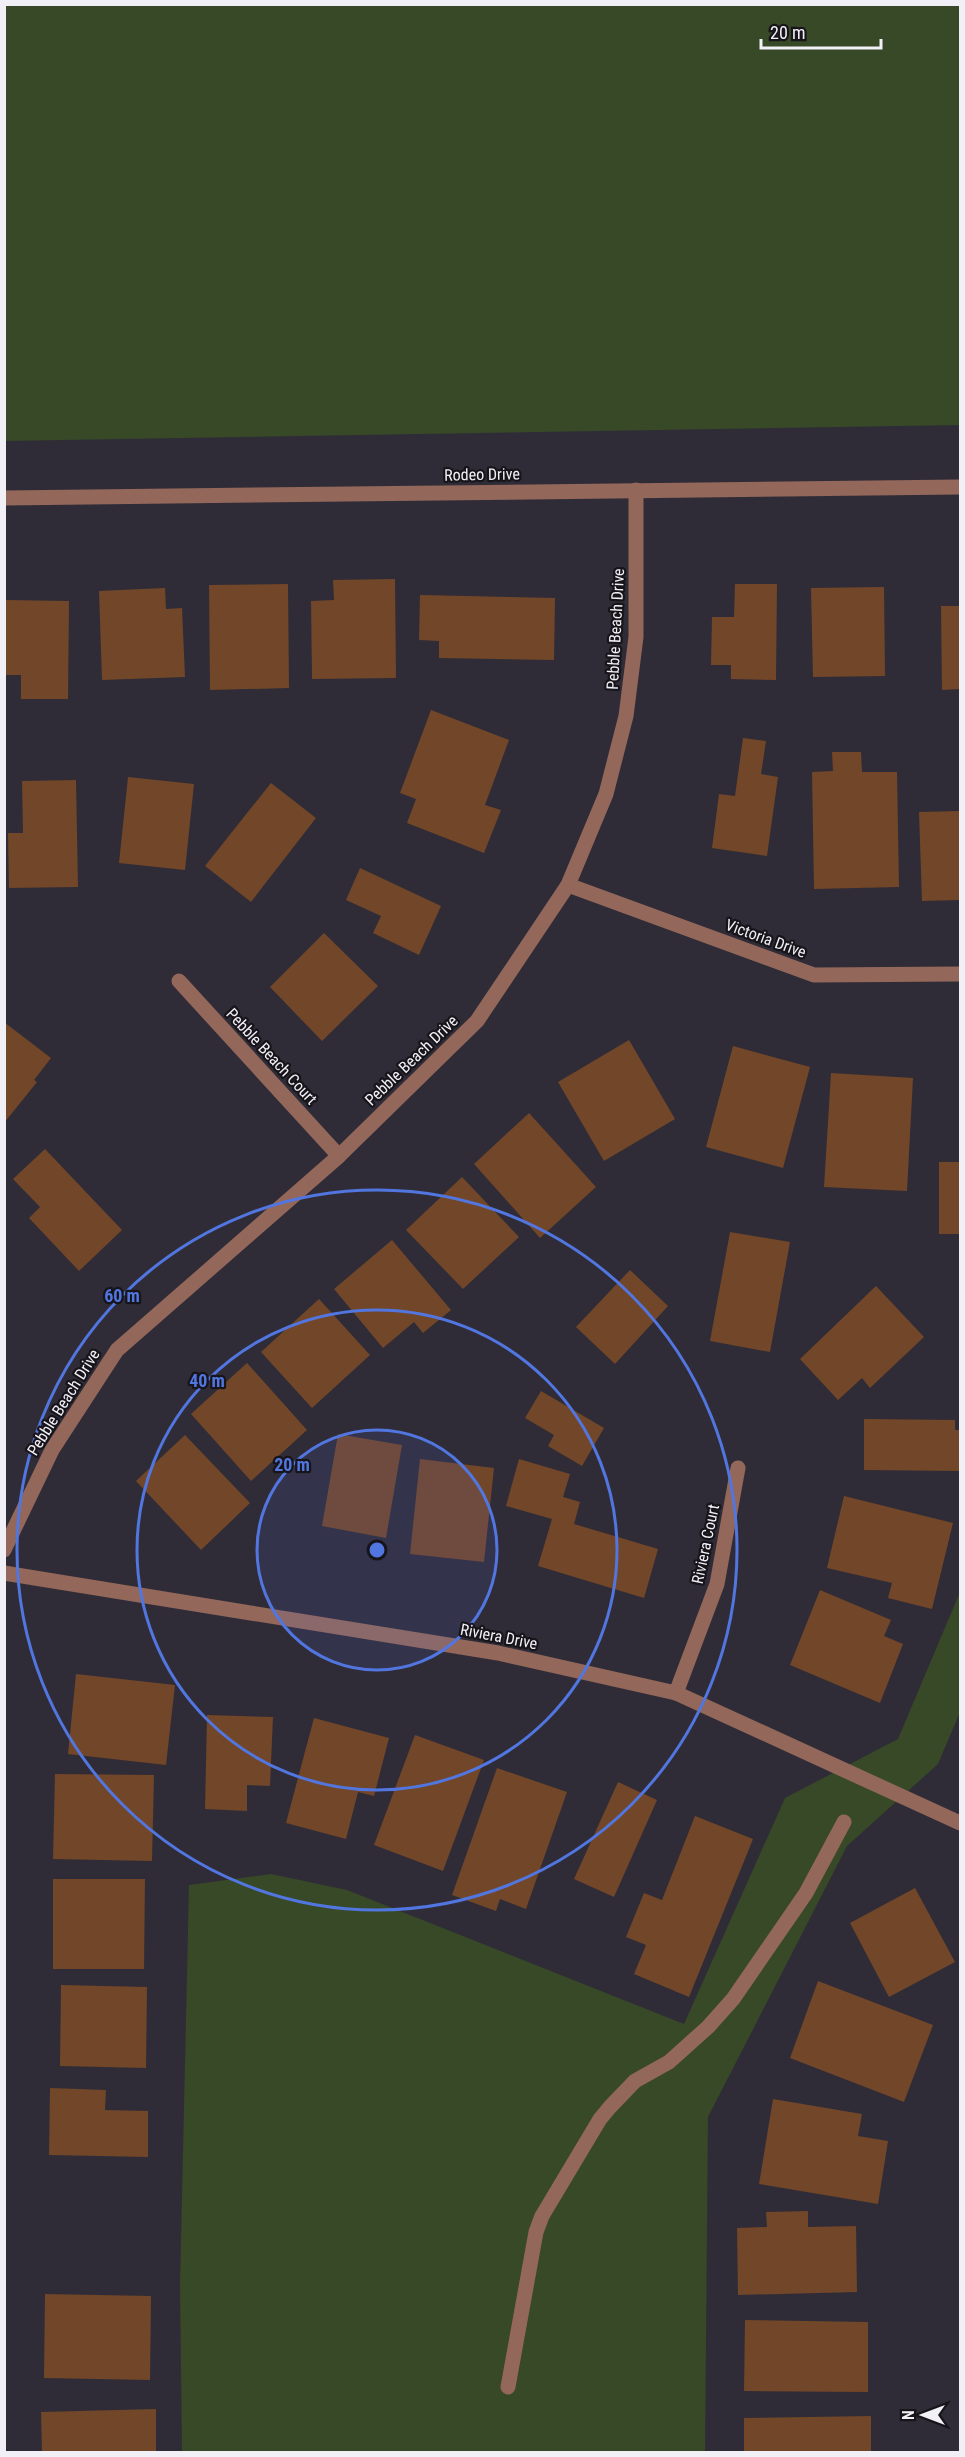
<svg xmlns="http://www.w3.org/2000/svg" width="965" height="2457" font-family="'Roboto Condensed',sans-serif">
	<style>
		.green { fill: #374927 }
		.building { fill: #724628 }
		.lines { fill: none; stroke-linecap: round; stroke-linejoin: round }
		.minor { stroke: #93675a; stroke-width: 15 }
		.ring { fill: none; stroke: #5276e0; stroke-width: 3 }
		.labels { text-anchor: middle; stroke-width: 4.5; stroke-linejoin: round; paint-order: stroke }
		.street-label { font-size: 16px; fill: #f2f0f7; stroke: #17151a }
		.centre { fill: #5276e0; stroke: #17151a; stroke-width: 3 }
		.ring-label { font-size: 18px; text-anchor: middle; font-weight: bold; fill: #5276e0; stroke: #17151a; stroke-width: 4.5; stroke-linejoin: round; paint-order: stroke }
	</style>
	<rect width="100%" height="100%" fill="#2f2c37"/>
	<g class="green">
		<polygon points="4,5 960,5 960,425 5,441"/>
		<polygon points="960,1592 960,1712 938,1764 847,1846 708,2117 705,2452 182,2452 180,2285 189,1885 271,1874 347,1890 684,2024 785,1798 898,1739"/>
	</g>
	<g class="building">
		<polygon points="395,579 396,678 312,679 311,601 334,600 333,580"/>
		<polygon points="288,584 289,688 210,690 209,585"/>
		<polygon points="735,584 777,584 776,680 731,679 731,665 711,665 712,617 734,617"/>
		<polygon points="884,587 885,676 813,677 811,588"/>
		<polygon points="165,588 166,609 182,608 185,677 102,680 99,591"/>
		<polygon points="420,595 555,598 554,660 439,658 439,641 419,640"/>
		<polygon points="5,600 69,601 68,699 21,699 21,675 5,675"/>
		<polygon points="941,606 960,606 960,689 942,690"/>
		<polygon points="431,710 509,740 485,805 501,810 484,853 407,823 416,799 400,793"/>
		<polygon points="743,738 766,741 761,774 778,777 767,856 712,848 719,794 735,796"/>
		<polygon points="832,752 861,752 862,772 897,772 899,887 814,889 812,772 833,771"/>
		<polygon points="128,777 194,784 185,870 119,863"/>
		<polygon points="76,780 78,887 9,888 8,833 23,833 22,781"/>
		<polygon points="271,783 316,818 251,902 205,866"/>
		<polygon points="960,811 960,900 922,901 919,812"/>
		<polygon points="360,868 441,906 419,955 373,933 381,916 346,900"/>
		<polygon points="324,933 378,986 322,1041 270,987"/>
		<polygon points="4,1022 51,1058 34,1080 37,1082 4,1123"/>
		<polygon points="629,1040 675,1119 604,1161 558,1082"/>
		<polygon points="733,1046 810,1067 783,1168 706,1147"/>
		<polygon points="831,1073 913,1078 907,1191 824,1187"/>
		<polygon points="529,1113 596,1187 540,1238 474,1164"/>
		<polygon points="45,1149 122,1230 79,1271 29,1218 40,1207 13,1179"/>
		<rect x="939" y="1162" width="21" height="72"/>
		<polygon points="462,1177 519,1237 463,1289 406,1230"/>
		<polygon points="730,1232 790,1242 770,1352 710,1341"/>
		<polygon points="392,1240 451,1310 423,1333 414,1322 383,1348 334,1289"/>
		<polygon points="630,1270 668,1306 615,1364 576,1327"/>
		<polygon points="876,1286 924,1337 870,1388 862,1378 838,1400 800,1359"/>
		<polygon points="319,1299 370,1355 312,1408 261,1352"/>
		<polygon points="247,1363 307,1430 251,1481 191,1414"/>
		<polygon points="541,1391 604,1428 582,1466 548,1446 554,1435 525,1418"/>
		<polygon points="864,1419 955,1420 955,1430 960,1430 960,1471 864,1470"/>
		<polygon points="338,1434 402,1445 386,1538 322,1526"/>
		<polygon points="185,1435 250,1503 201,1550 136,1481"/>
		<polygon points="420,1459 494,1468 484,1562 410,1554"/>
		<polygon points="519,1459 570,1474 563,1497 580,1502 574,1524 658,1549 644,1598 538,1566 552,1519 506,1506"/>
		<polygon points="844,1496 953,1523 932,1609 888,1598 892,1583 827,1568"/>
		<polygon points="820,1590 891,1620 884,1636 903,1644 880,1703 790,1665"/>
		<polygon points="76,1674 175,1685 166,1765 68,1754"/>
		<polygon points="207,1715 273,1717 270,1786 247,1785 247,1811 205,1809"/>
		<polygon points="314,1718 389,1738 374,1796 358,1792 346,1839 286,1823"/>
		<polygon points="415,1735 484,1760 443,1871 374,1845"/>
		<polygon points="497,1768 567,1792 526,1909 500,1899 496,1911 452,1895"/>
		<polygon points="55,1774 154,1775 152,1861 53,1859"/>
		<polygon points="618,1782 657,1800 614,1897 574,1879"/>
		<polygon points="695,1816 753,1839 689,1997 634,1974 646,1945 626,1937 644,1893 662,1900"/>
		<polygon points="53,1879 145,1879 144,1969 53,1969"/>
		<polygon points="915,1888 955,1962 889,1997 850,1923"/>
		<polygon points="818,1981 933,2025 904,2102 790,2058"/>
		<polygon points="61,1985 147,1987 146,2068 60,2066"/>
		<polygon points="50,2088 106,2090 105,2110 148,2111 148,2157 49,2155"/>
		<polygon points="773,2099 862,2114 858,2136 888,2141 878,2204 759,2184"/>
		<polygon points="808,2211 808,2227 856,2226 857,2292 738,2295 737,2228 767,2227 766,2212"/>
		<polygon points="45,2294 151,2296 150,2380 44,2378"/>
		<polygon points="745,2320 868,2322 868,2392 744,2391"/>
		<polygon points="156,2409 156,2452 42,2452 41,2412"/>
		<polygon points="871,2416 871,2452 744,2452 744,2418"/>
	</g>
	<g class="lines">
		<g class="minor">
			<polyline points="4,498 960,487"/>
			<polyline points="568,885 814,975 960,974"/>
			<polyline points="179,981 339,1156"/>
			<polyline points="4,1550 52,1450 117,1350 339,1156 477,1021 568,885 606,794 626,716 636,637 636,490"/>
			<polyline points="4,1573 498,1653 676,1693 960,1823"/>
			<polyline points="676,1693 717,1584 738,1468"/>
			<polyline points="508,2387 536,2232 542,2216 600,2119 610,2107 635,2081 669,2062 708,2027 733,1999 806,1893 844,1822"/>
		</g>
	</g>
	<circle cx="377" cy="1550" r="120" fill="#5276e0" fill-opacity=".12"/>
	<g class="ring">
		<circle cx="377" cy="1550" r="120"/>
		<circle cx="377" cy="1550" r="240"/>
		<circle cx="377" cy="1550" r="360"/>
	</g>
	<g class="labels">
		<g class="street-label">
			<text transform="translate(482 474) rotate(-1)" y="6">Rodeo Drive</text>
			<text transform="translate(615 629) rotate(-87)" y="6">Pebble Beach Drive</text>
			<text transform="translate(766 938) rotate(20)" y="6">Victoria Drive</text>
			<text transform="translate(272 1056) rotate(47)" y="6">Pebble Beach Court</text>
			<text transform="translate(411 1060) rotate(-44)" y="6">Pebble Beach Drive</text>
			<text transform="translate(63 1402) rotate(-58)" y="6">Pebble Beach Drive</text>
			<text transform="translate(705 1544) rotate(-78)" y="6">Riviera Court</text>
			<text transform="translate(499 1636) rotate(11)" y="6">Riviera Drive</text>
		</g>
	</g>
	<circle cx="377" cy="1550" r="9" class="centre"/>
	<g class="ring-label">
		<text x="122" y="1302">60 m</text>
		<text x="207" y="1387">40 m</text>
		<text x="292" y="1471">20 m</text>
	</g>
	<rect width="965" height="2457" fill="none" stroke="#f2f0f7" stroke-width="12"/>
	<g transform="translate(923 2415) rotate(270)" stroke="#17151a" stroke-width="4.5" paint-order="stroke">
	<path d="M0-4.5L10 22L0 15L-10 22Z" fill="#f2f0f7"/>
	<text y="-9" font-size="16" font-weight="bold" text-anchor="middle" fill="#f2f0f7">N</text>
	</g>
	<path d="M761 39v9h120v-9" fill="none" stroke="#f2f0f7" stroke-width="3"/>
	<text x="770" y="39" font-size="18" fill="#f2f0f7" stroke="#17151a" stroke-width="4.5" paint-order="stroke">20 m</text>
</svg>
